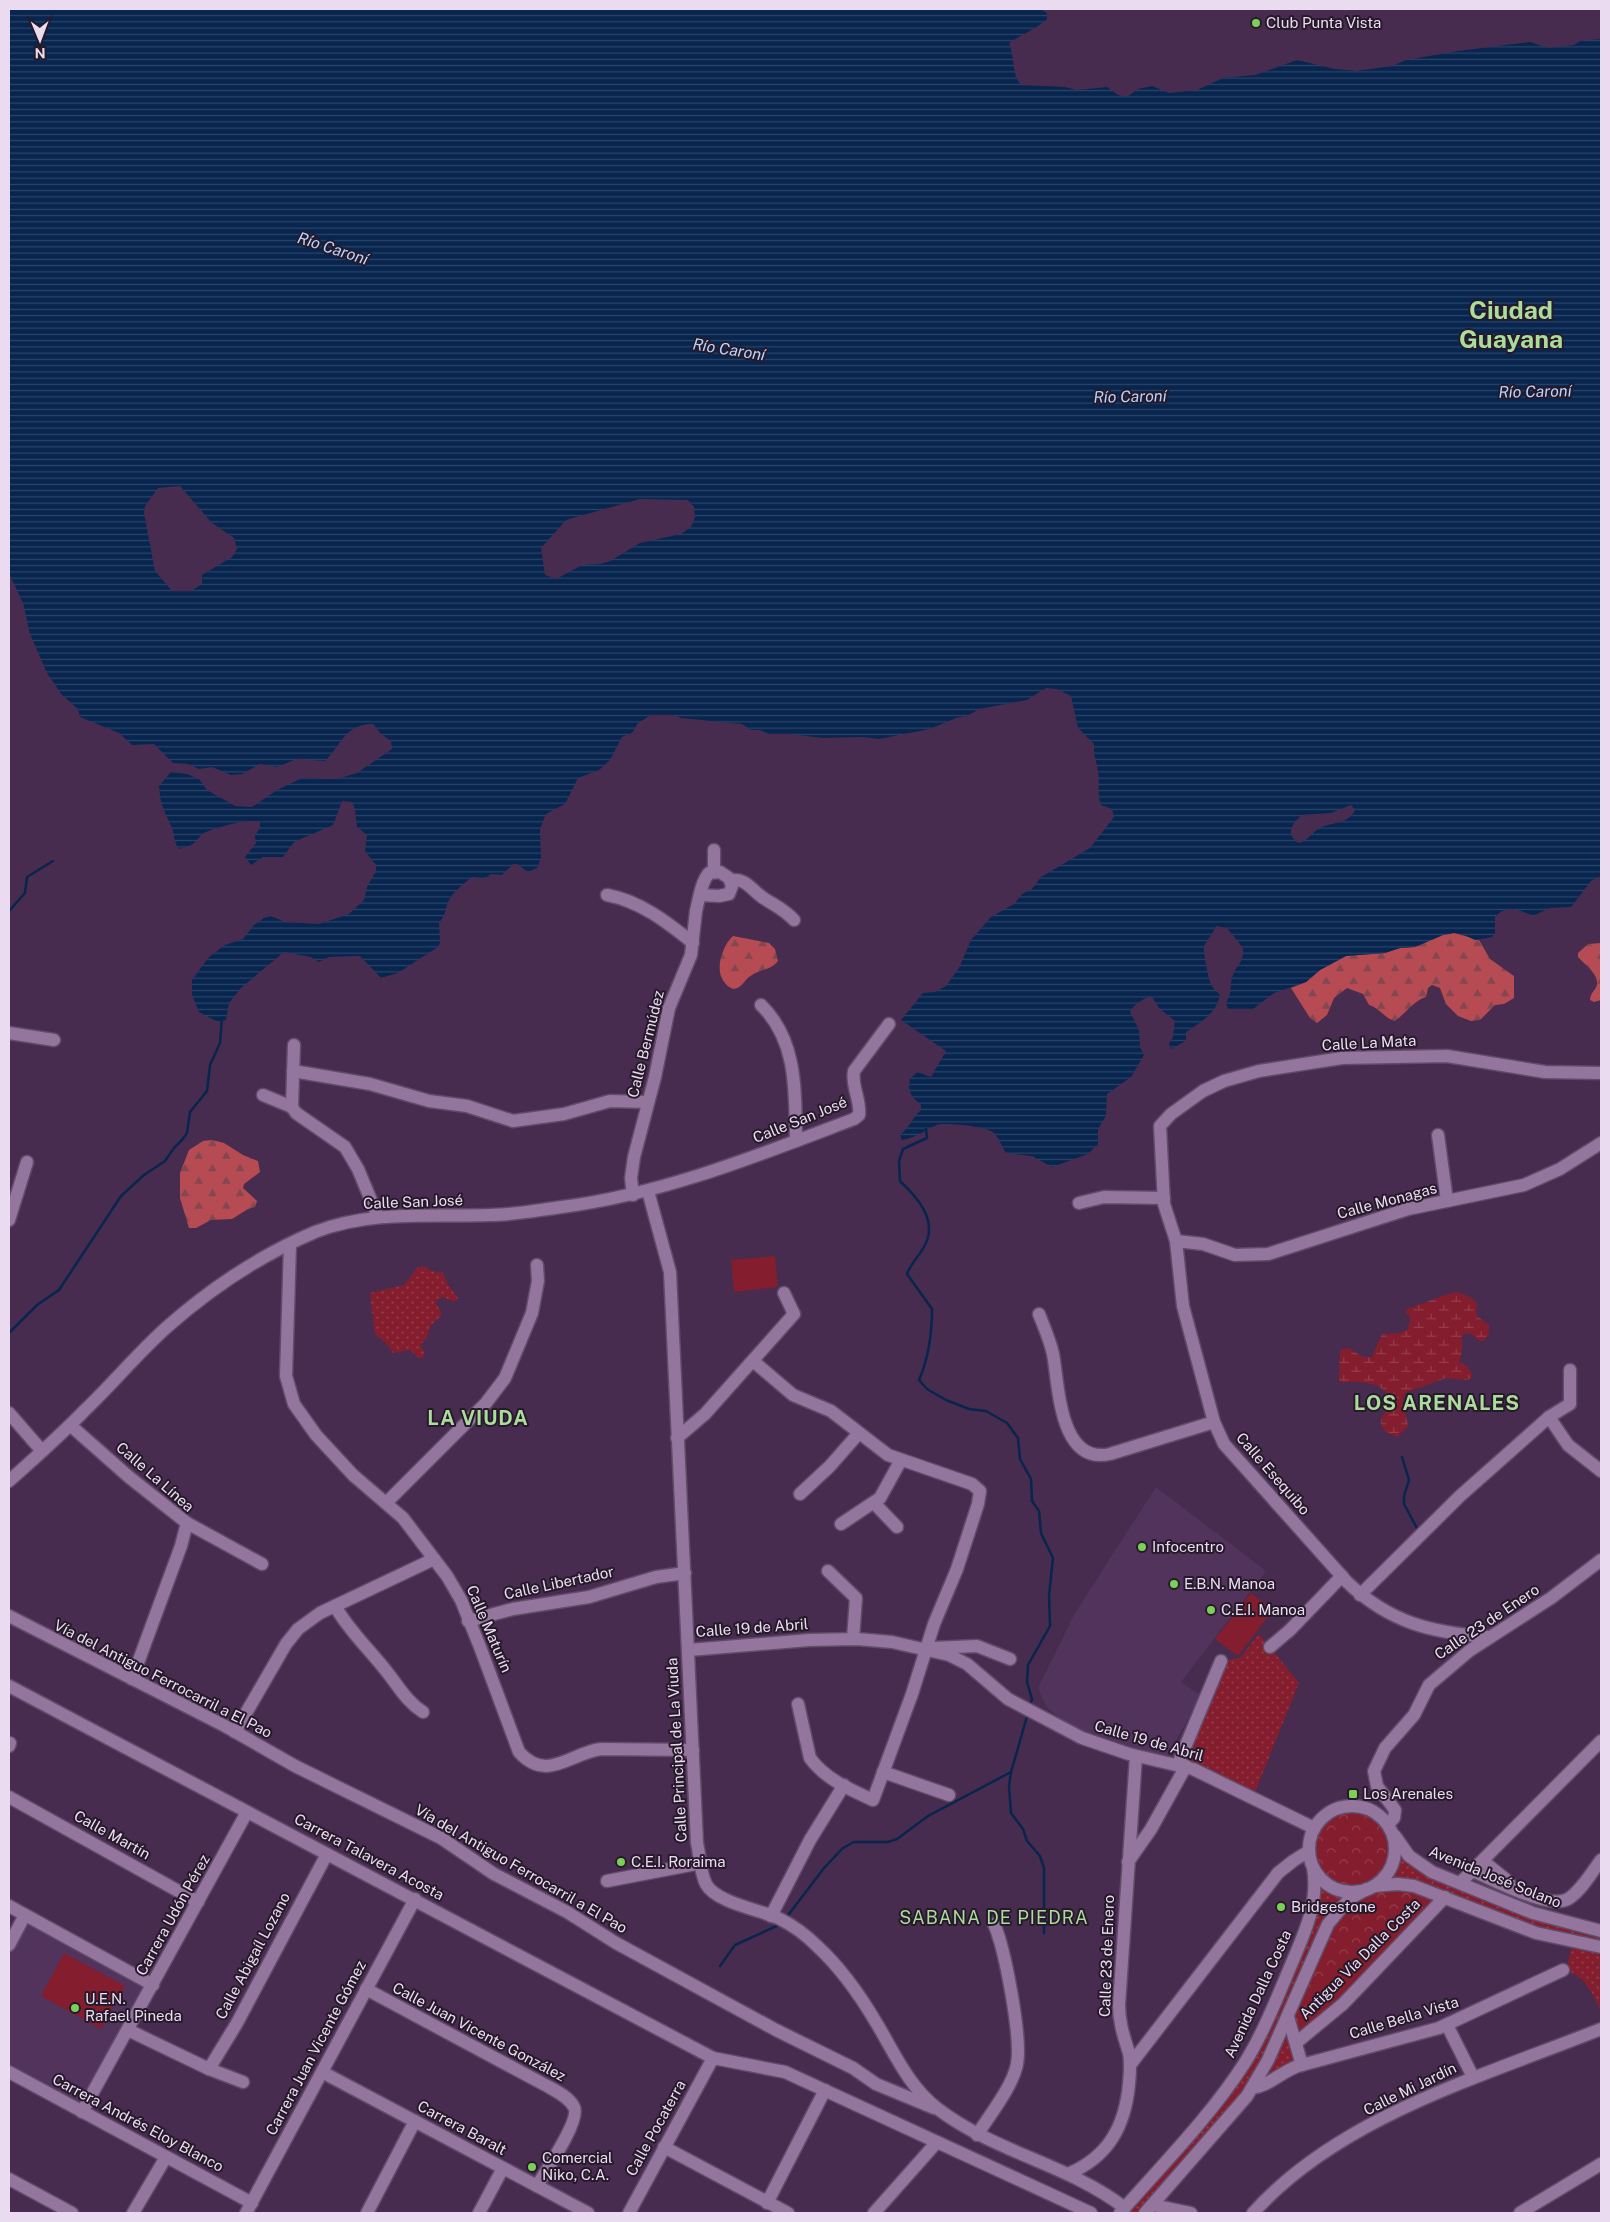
<svg xmlns="http://www.w3.org/2000/svg" width="1610" height="2222" font-family="'Public Sans',sans-serif">
	<style>
		.built { fill: #52335c }
		.grass { fill: url(#grass-dots) }
		.forest { fill: url(#forest-firs) }
		.wetland { fill: url(#wetland-marsh) }
		.park { fill: url(#park-crowns) }
		.pitch { fill: #841d2d }
		.water { fill: url(#water-rules); fill-rule: evenodd }
		.lines { fill: none; stroke-linecap: round; stroke-linejoin: round }
		.stream { stroke: #07254e; stroke-width: 2.5 }
		.minor-casing { stroke: #614b69; stroke-width: 15 }
		.minor { stroke: #93759d; stroke-width: 12 }
		.poi-dot { fill: #7ad156; stroke: #261a2a; stroke-width: 2 }
		.labels { text-anchor: middle; stroke-width: 4; stroke-linejoin: round; paint-order: stroke }
		.poi-label { font-size: 15px; fill: #ebdbf1; stroke: #261a2a; text-anchor: start }
		.street-label { font-size: 15px; fill: #ebdbf1; stroke: #261a2a }
		.water-label { font-size: 16px; font-style: italic; fill: #b5d3fe; stroke: #261a2a }
		.quarter-label { font-size: 18px; letter-spacing: 1px; fill: #acdc9b; stroke: #261a2a }
		.district-label { font-size: 20px; font-weight: bold; letter-spacing: 1px; fill: #acdc9b; stroke: #261a2a }
		.town-label { font-size: 25px; font-weight: bold; fill: #acdc9b; stroke: #261a2a }
	</style>
	<defs>
		<pattern id="grass-dots" width="8" height="8" patternUnits="userSpaceOnUse" patternTransform="scale(1.25)"><rect width="8" height="8" fill="#841d2d"/><path d="M2 2h.1M6 6h.1" fill="none" stroke="#963d4c" stroke-width="1.8" stroke-linecap="round"/></pattern>
		<pattern id="forest-firs" width="22" height="20" patternUnits="userSpaceOnUse" patternTransform="scale(1.25)"><rect width="22" height="20" fill="#b64b54"/><path d="M5 1l3.5 6h-7zM16 11l3.5 6h-7z" fill="#84474f"/></pattern>
		<pattern id="wetland-marsh" width="20" height="14" patternUnits="userSpaceOnUse" patternTransform="scale(1.25)"><rect width="20" height="14" fill="#841d2d"/><path d="M1 5h8M5 5V1M11 12h8M15 12V8" fill="none" stroke="#963d4c"/></pattern>
		<pattern id="park-crowns" width="20" height="18" patternUnits="userSpaceOnUse" patternTransform="scale(1.25)"><rect width="20" height="18" fill="#841d2d"/><path d="M2 6a3 3 0 1 1 6 0M12 15a3 3 0 1 1 6 0" fill="none" stroke="#963d4c"/></pattern>
		<pattern id="water-rules" width="6" height="5" patternUnits="userSpaceOnUse" patternTransform="scale(1.25)"><rect width="6" height="5" fill="#07254e"/><path d="M0 2.5h6" fill="none" stroke="#2b4468"/></pattern>
	</defs>
	<rect width="100%" height="100%" fill="#472c4f"/>
	<g class="built">
		<polygon points="1156,1487 1266,1571 1181,1682 1201,1696 1165,1760 1131,1751 1067,1726 1046,1706 1038,1688 1075,1613"/>
		<polygon points="25,1915 153,1985 82,2112 9,2072 9,1945"/>
	</g>
	<g class="grass">
		<polygon points="424,1266 431,1271 443,1273 448,1285 458,1298 455,1302 443,1297 437,1300 436,1304 441,1311 441,1316 431,1325 426,1339 420,1345 424,1352 423,1358 419,1358 410,1350 393,1353 387,1344 375,1334 370,1293 404,1285 417,1268"/>
		<polygon points="1259,1634 1299,1683 1253,1797 1178,1764 1221,1661 1240,1658"/>
		<path d="M1392,1830L1404,1851L1423,1866L1601,1931V2011C1592,1993 1585,1974 1563,1970L1567,1966L1573,1942L1380,1881L1394,1838Z"/>
		<polygon points="1313,1867 1351,1892 1288,2016 1302,2065 1258,2087 1145,2213 1120,2213 1234,2079 1305,1932"/>
	</g>
	<g class="forest">
		<path d="M1454,933L1479,940L1490,959L1514,976V998L1504,1004L1495,1005L1480,1020L1471,1021L1458,1016L1446,1004L1440,988L1432,985L1428,988L1426,997C1413,1001 1406,1013 1395,1021C1385,1019 1380,1008 1369,1005L1363,994L1347,988L1334,998L1327,1015L1317,1023L1310,1018L1291,988L1306,982L1320,970L1346,956L1385,953L1400,948L1415,947L1443,935Z"/>
		<path d="M733,936L769,943L775,949L778,961C770,971 759,969 749,977C743,982 742,988 733,989C711,980 720,948 733,936Z"/>
		<path d="M1601,943V1000L1594,1002L1590,1000C1590,993 1595,991 1597,985C1599,974 1584,964 1578,957V953L1588,944Z"/>
		<polygon points="212,1140 224,1143 243,1155 258,1161 260,1172 244,1184 243,1188 257,1201 255,1207 248,1209 232,1219 211,1220 196,1228 189,1228 180,1198 180,1173 189,1150 203,1141"/>
	</g>
	<path class="wetland" d="M1454,1292C1463,1293 1470,1296 1477,1303L1476,1315L1489,1325V1334L1484,1341H1480L1470,1333L1462,1335V1352L1459,1362L1467,1366L1472,1374L1471,1378L1467,1380L1446,1378L1405,1393L1403,1400L1408,1426L1397,1437C1391,1434 1384,1433 1382,1426C1379,1418 1385,1414 1387,1408C1396,1382 1358,1380 1343,1383L1339,1380L1340,1350L1348,1348L1363,1357H1372L1382,1334L1399,1333L1407,1330L1411,1318L1405,1312L1407,1309Z"/>
	<path class="park" d="M1353,1805C1394,1810 1409,1852 1380,1881L1445,1897L1297,2042L1288,2017L1351,1892C1293,1885 1296,1809 1353,1805Z"/>
	<g class="pitch">
		<polygon points="775,1256 778,1287 734,1292 731,1260"/>
		<polygon points="1251,1593 1273,1610 1238,1656 1215,1639"/>
		<polygon points="64,1953 125,1986 101,2029 41,1996"/>
	</g>
	<path class="water" d="M9,9H1040L1047,13V19C1035,30 1022,34 1009,43C1015,57 1011,73 1021,85L1065,87L1077,90L1107,87L1118,95L1127,97L1138,89L1152,86L1169,93L1197,90L1223,78L1255,75L1297,60L1335,69L1356,71L1392,66L1406,60L1458,51L1530,42L1548,48L1574,45L1580,41L1601,39V876L1591,881L1571,907L1550,908L1533,916C1520,910 1506,904 1495,917V933L1492,937L1475,940L1462,934L1454,933L1443,935L1415,947L1400,948L1385,953L1346,956L1320,970L1306,982L1274,993L1253,1009H1228L1226,1003C1233,991 1229,985 1233,975C1237,964 1244,963 1243,948L1227,928L1216,926C1213,933 1206,941 1204,947C1203,951 1209,983 1212,986C1214,990 1218,992 1220,995C1216,1014 1201,1022 1186,1032V1041L1171,1049L1169,1044L1173,1037L1175,1021L1159,1008L1152,997C1144,997 1133,1005 1130,1012L1139,1030L1140,1047L1144,1055L1131,1077L1107,1094L1106,1116L1098,1129V1144L1088,1154L1052,1167L1032,1156L1006,1153C1002,1147 999,1138 994,1133C989,1127 944,1122 937,1125C923,1131 918,1137 902,1140L900,1135C910,1127 912,1118 921,1110V1105C912,1098 907,1091 910,1079L917,1072L931,1077L946,1051L901,1020L923,993L935,992L946,986L959,968L971,940L991,917L1014,904L1022,894L1032,889L1041,877L1090,848L1114,817L1112,809L1101,805C1097,794 1100,784 1098,772C1097,762 1093,755 1094,744L1078,728L1071,696L1057,689L1046,688L1027,700L979,709L969,715L956,718L930,729L879,739L862,737L823,738L789,734H769L760,730H751L742,724L681,718L675,715H651L638,723L632,733L622,737L610,760L599,770L578,778L565,804L546,814L540,829L541,858L537,868L528,872L517,864H513L502,875L491,874L484,879L473,877C465,882 453,892 449,900C444,911 448,911 439,923L440,943L438,947L398,973L381,978L360,956L329,957L319,962L311,957L284,952L241,988L229,1003L226,1020L218,1022L199,1012L192,995V980L208,958L225,945L243,939L254,925L264,918L271,916L285,922L319,924L349,914L364,900L367,887L376,871V865L365,851L367,835L357,827L355,809L352,802L342,801L333,825L294,842L283,857H263L251,865L245,857L256,843L255,836L260,828V822C247,818 219,827 206,832C200,834 197,842 191,845C188,847 183,847 179,849C173,841 175,834 171,826C163,807 161,807 159,786L171,772L187,774L199,779L207,790L235,806L252,807L277,790L302,778L337,779L357,773L392,749L391,741L381,734L373,724C345,724 342,744 325,761L297,759L277,767L260,764L242,774L231,775L212,767L199,769L188,764L173,763L154,744L132,745L119,733L80,717L78,709L62,695L47,673L30,634L23,603L9,573ZM180,486L211,522L234,538L237,549L232,557L202,575V584L191,591H172L155,571L144,513L145,506L158,488ZM640,499L688,500L694,507L695,517L691,527L681,534L640,543L610,561L600,564L582,565L556,579L545,575L541,548L566,520ZM1351,805L1355,810C1347,826 1331,821 1318,829C1311,834 1306,842 1298,843C1285,833 1292,824 1302,815L1331,813Z"/>
	<g class="lines">
		<g class="stream">
			<polyline points="9,911 25,893 27,877 53,861"/>
			<path d="M926,1129L927,1138L903,1149L899,1161L900,1181C917,1197 938,1220 925,1245C920,1255 911,1263 907,1274L932,1309C932,1334 929,1357 919,1380L927,1389L946,1400L969,1409L986,1411L1007,1423L1018,1438L1020,1459L1031,1479L1032,1501L1039,1511L1041,1533L1053,1558L1049,1596L1050,1626L1028,1665L1027,1682L1032,1699L1030,1705"/>
			<polyline points="9,1333 37,1305 59,1290 121,1196 144,1175 165,1161 174,1148 182,1140 187,1133 190,1112 207,1091 210,1065 220,1043 222,1017"/>
			<polyline points="1402,1457 1409,1480 1404,1496 1404,1504 1418,1530"/>
			<polyline points="1028,1713 1011,1772 1009,1786 1011,1813 1023,1829 1027,1841 1040,1856 1044,1868 1044,1933"/>
			<polyline points="786,1918 824,1868 843,1848 854,1842 888,1842 897,1839 928,1816 1011,1772"/>
			<polyline points="720,1966 735,1945 781,1924"/>
		</g>
		<defs>
			<g id="minor">
				<polyline points="714,872 714,850"/>
				<path d="M731,881C745,876 754,893 765,899C776,906 785,910 794,920"/>
				<path d="M607,895C640,901 667,922 693,943"/>
				<path d="M761,1005C798,1041 795,1093 796,1141"/>
				<polyline points="9,1033 54,1040"/>
				<polyline points="294,1045 292,1107 296,1113 345,1147 358,1169 378,1217"/>
				<polyline points="293,1071 370,1084 429,1101 467,1106 513,1121 564,1114 610,1101 648,1102"/>
				<polyline points="263,1095 292,1107"/>
				<polyline points="1438,1135 1447,1201"/>
				<path d="M648,1191L670,1272L697,1843C700,1856 700,1872 706,1884C716,1903 762,1910 780,1919C794,1926 806,1935 817,1946C841,1968 860,1995 877,2024C895,2054 909,2087 938,2109C996,2153 1068,2164 1125,2208"/>
				<path d="M633,1195L631,1178L634,1157L655,1077L669,1008L691,955L696,911C699,899 701,882 709,873L720,872L729,878L732,886L729,894L719,896L700,895"/>
				<polyline points="1079,1203 1104,1197 1164,1198"/>
				<polyline points="9,1220 27,1162"/>
				<polyline points="1176,1241 1203,1244 1235,1255 1268,1254 1408,1209 1524,1185 1560,1169 1601,1143"/>
				<path d="M290,1245L286,1376L294,1404L316,1435L353,1475L403,1518L447,1576L461,1600L480,1647L519,1752C547,1783 570,1753 601,1749L693,1750"/>
				<path d="M1039,1314C1044,1327 1050,1340 1053,1354C1059,1386 1059,1465 1110,1454L1214,1422"/>
				<path d="M753,1361L793,1395L831,1411L888,1455L972,1484L980,1491L978,1504L957,1569L934,1624L912,1694L873,1800C851,1790 825,1779 810,1758L798,1704"/>
				<polyline points="9,1413 42,1451"/>
				<polyline points="1549,1417 1568,1445 1601,1471"/>
				<polyline points="70,1425 129,1477 187,1523 181,1546 132,1679"/>
				<polyline points="677,1438 705,1414 794,1314 784,1293"/>
				<path d="M9,1481C35,1458 62,1434 86,1409C114,1382 138,1353 167,1327C210,1289 261,1255 315,1232C371,1210 432,1217 490,1215C514,1215 538,1210 562,1207C663,1194 759,1155 854,1119L859,1115C861,1100 851,1086 854,1071L889,1024"/>
				<polyline points="800,1494 830,1466 859,1433"/>
				<polyline points="387,1502 486,1403 505,1378 532,1313 538,1281 537,1265"/>
				<polyline points="874,1503 897,1527"/>
				<polyline points="187,1523 262,1564"/>
				<polyline points="841,1524 880,1498 901,1460"/>
				<polyline points="828,1571 856,1598 853,1639"/>
				<polyline points="1360,1595 1460,1496 1549,1417 1570,1404 1570,1370"/>
				<path d="M335,1606C349,1631 370,1650 387,1672C399,1687 407,1702 423,1712"/>
				<polyline points="9,1616 225,1726 295,1766 441,1838 494,1874 567,1912 616,1943 776,2030 853,2068 876,2084 934,2108"/>
				<polyline points="468,1621 513,1609 589,1597 656,1577 685,1573"/>
				<path d="M1490,1637C1432,1633 1390,1623 1347,1582L1224,1444L1214,1422L1183,1306L1176,1241L1164,1204L1160,1126L1171,1114L1203,1091L1224,1081L1259,1071L1342,1058L1447,1056L1545,1072L1601,1073"/>
				<polyline points="1270,1647 1290,1630 1342,1576"/>
				<polyline points="933,1648 977,1646 1010,1659"/>
				<polyline points="689,1650 809,1640 857,1639 892,1642 949,1655 967,1664 1008,1699 1082,1738 1129,1754 1193,1769 1314,1828"/>
				<polyline points="9,1686 713,2058 785,2072 1091,2213"/>
				<polyline points="235,1732 286,1644 298,1629 320,1613 434,1559"/>
				<polyline points="9,1746 10,1743"/>
				<polyline points="1178,1764 1221,1661"/>
				<polyline points="883,1772 949,1795"/>
				<polyline points="9,1797 198,1902"/>
				<circle cx="1352" cy="1849" r="43"/>
				<polyline points="1388,1824 1394,1818 1395,1810 1377,1786 1374,1771 1385,1748 1414,1715 1429,1685 1469,1651 1551,1598 1601,1560"/>
				<polyline points="1395,1836 1409,1856 1432,1872 1533,1913 1601,1931"/>
				<polyline points="1483,1861 1509,1882"/>
				<polyline points="1128,1862 1151,1829 1186,1766"/>
				<path d="M1472,1871C1493,1879 1548,1910 1568,1899C1581,1891 1592,1872 1601,1860"/>
				<polyline points="607,1881 701,1863"/>
				<polyline points="1460,1883 1601,1741"/>
				<polyline points="1374,1886 1398,1884 1414,1886 1536,1933 1601,1947"/>
				<polyline points="9,1906 153,1985"/>
				<polyline points="771,1916 810,1840 844,1785"/>
				<polyline points="9,1945 25,1915"/>
				<path d="M366,1989L547,2086C556,2091 569,2097 574,2107C581,2120 545,2172 537,2186"/>
				<polyline points="1288,2017 1302,2065"/>
				<polyline points="1447,2025 1473,2077"/>
				<polyline points="128,2030 209,2069 237,2023 327,1854"/>
				<polyline points="1297,2042 1343,2004 1445,1897"/>
				<polyline points="1130,2065 1278,1873 1293,1861 1309,1851"/>
				<polyline points="209,2069 243,2082"/>
				<polyline points="9,2072 252,2203"/>
				<polyline points="322,2072 588,2213"/>
				<path d="M1252,2088C1269,2086 1281,2072 1298,2066L1439,2028L1563,1970"/>
				<polyline points="82,2112 247,1812"/>
				<path d="M977,2135C989,2116 1013,2086 1017,2064C1022,2038 1005,1949 994,1924"/>
				<polyline points="664,2147 788,2213"/>
				<path d="M1068,2174C1108,2157 1125,2127 1129,2084C1130,2074 1131,2063 1129,2053C1124,2037 1119,2023 1119,2005L1136,1756"/>
				<polyline points="9,2179 72,2213"/>
				<polyline points="767,2203 825,2090"/>
				<polyline points="1153,2205 1191,2213"/>
				<polyline points="133,2213 166,2157"/>
				<polyline points="246,2213 415,1899"/>
				<polyline points="367,2213 415,2121"/>
				<polyline points="479,2213 503,2168"/>
				<polyline points="629,2213 713,2058"/>
				<polyline points="874,2213 937,2142"/>
				<path d="M1120,2213C1162,2165 1209,2118 1244,2064C1263,2034 1277,1998 1291,1965C1305,1932 1319,1903 1313,1867"/>
				<polyline points="1145,2213 1247,2096 1268,2060 1328,1924 1349,1899 1367,1889"/>
				<path d="M1253,2213C1340,2116 1484,2076 1601,2029"/>
				<polyline points="1520,2213 1601,2164"/>
			</g>
		</defs>
		<use href="#minor" class="minor-casing"/>
		<use href="#minor" class="minor"/>
	</g>
	<g class="poi-dot">
		<circle cx="1256" cy="23" r="5"/>
		<circle cx="1142" cy="1547" r="5"/>
		<circle cx="1174" cy="1584" r="5"/>
		<circle cx="1211" cy="1610" r="5"/>
		<rect x="1348" y="1789" width="10" height="10" rx="2.5"/>
		<circle cx="621" cy="1862" r="5"/>
		<circle cx="1281" cy="1907" r="5"/>
		<circle cx="75" cy="2008" r="5"/>
		<circle cx="532" cy="2167" r="5"/>
	</g>
	<g class="labels">
		<g class="poi-label">
			<text x="1266" y="28">Club Punta Vista</text>
			<text x="1152" y="1552">Infocentro</text>
			<text x="1184" y="1589">E.B.N. Manoa</text>
			<text x="1221" y="1615">C.E.I. Manoa</text>
			<text x="1363" y="1799">Los Arenales</text>
			<text x="631" y="1867">C.E.I. Roraima</text>
			<text x="1291" y="1912">Bridgestone</text>
			<text x="85" y="2004">U.E.N.<tspan x="85" dy="17">Rafael Pineda</tspan></text>
			<text x="542" y="2163">Comercial<tspan x="542" dy="17">Niko, C.A.</tspan></text>
		</g>
		<g class="street-label">
			<text transform="translate(1369 1043) rotate(-3)" y="5">Calle La Mata</text>
			<text transform="translate(646 1044) rotate(-76)" y="5">Calle Bermúdez</text>
			<text transform="translate(800 1120) rotate(-22)" y="5">Calle San José</text>
			<text transform="translate(1387 1201) rotate(-15)" y="5">Calle Monagas</text>
			<text transform="translate(413 1202) rotate(-2)" y="5">Calle San José</text>
			<text transform="translate(1273 1474) rotate(49)" y="5">Calle Esequibo</text>
			<text transform="translate(155 1477) rotate(41)" y="5">Calle La Línea</text>
			<text transform="translate(559 1583) rotate(-12)" y="5">Calle Libertador</text>
			<text transform="translate(1487 1622) rotate(-34)" y="5">Calle 23 de Enero</text>
			<text transform="translate(752 1628) rotate(-4)" y="5">Calle 19 de Abril</text>
			<text transform="translate(489 1629) rotate(67)" y="5">Calle Maturín</text>
			<text transform="translate(163 1679) rotate(27)" y="5">Vía del Antiguo Ferrocarril a El Pao</text>
			<text transform="translate(1149 1741) rotate(16)" y="5">Calle 19 de Abril</text>
			<text transform="translate(677 1750) rotate(-93)" y="5">Calle Principal de La Viuda</text>
			<text transform="translate(112 1835) rotate(29)" y="5">Calle Martín</text>
			<text transform="translate(369 1857) rotate(28)" y="5">Carrera Talavera Acosta</text>
			<text transform="translate(521 1869) rotate(30)" y="5">Vía del Antiguo Ferrocarril a El Pao</text>
			<text transform="translate(1495 1877) rotate(22)" y="5">Avenida José Solano</text>
			<text transform="translate(173 1915) rotate(-61)" y="5">Carrera Udón Pérez</text>
			<text transform="translate(253 1956) rotate(-62)" y="5">Calle Abigaíl Lozano</text>
			<text transform="translate(1107 1956) rotate(-88)" y="5">Calle 23 de Enero</text>
			<text transform="translate(1360 1959) rotate(-45)" y="5">Antigua Vía Dalla Costa</text>
			<text transform="translate(1258 1994) rotate(-65)" y="5">Avenida Dalla Costa</text>
			<text transform="translate(1404 2018) rotate(-17)" y="5">Calle Bella Vista</text>
			<text transform="translate(479 2032) rotate(28)" y="5">Calle Juan Vicente González</text>
			<text transform="translate(316 2048) rotate(-62)" y="5">Carrera Juan Vicente Gómez</text>
			<text transform="translate(1410 2089) rotate(-26)" y="5">Calle Mi Jardín</text>
			<text transform="translate(138 2123) rotate(28)" y="5">Carrera Andrés Eloy Blanco</text>
			<text transform="translate(462 2128) rotate(28)" y="5">Carrera Baralt</text>
			<text transform="translate(656 2128) rotate(-61)" y="5">Calle Pocaterra</text>
		</g>
		<g class="water-label">
			<text transform="translate(333 248) rotate(18)" y="6">Río Caroní</text>
			<text transform="translate(729 349) rotate(9)" y="6">Río Caroní</text>
			<text transform="translate(1535 391) rotate(-1)" y="6">Río Caroní</text>
			<text transform="translate(1130 396) rotate(-1)" y="6">Río Caroní</text>
		</g>
		<g class="quarter-label">
			<text x="994" y="1924">SABANA DE PIEDRA</text>
		</g>
		<g class="district-label">
			<text x="1437" y="1410">LOS ARENALES</text>
			<text x="478" y="1425">LA VIUDA</text>
		</g>
		<g class="town-label">
			<text x="1511" y="319">Ciudad<tspan x="1511" dy="29">Guayana</tspan></text>
		</g>
	</g>
	<rect width="1610" height="2222" fill="none" stroke="#ebdbf1" stroke-width="20"/>
	<g transform="translate(40 40) rotate(179)" stroke="#261a2a" stroke-width="4" paint-order="stroke">
	<path d="M0-4L9 19L0 12L-9 19Z" fill="#ebdbf1"/>
	<text y="-8" font-size="14" font-weight="bold" text-anchor="middle" fill="#ebdbf1">N</text>
	</g>
</svg>
